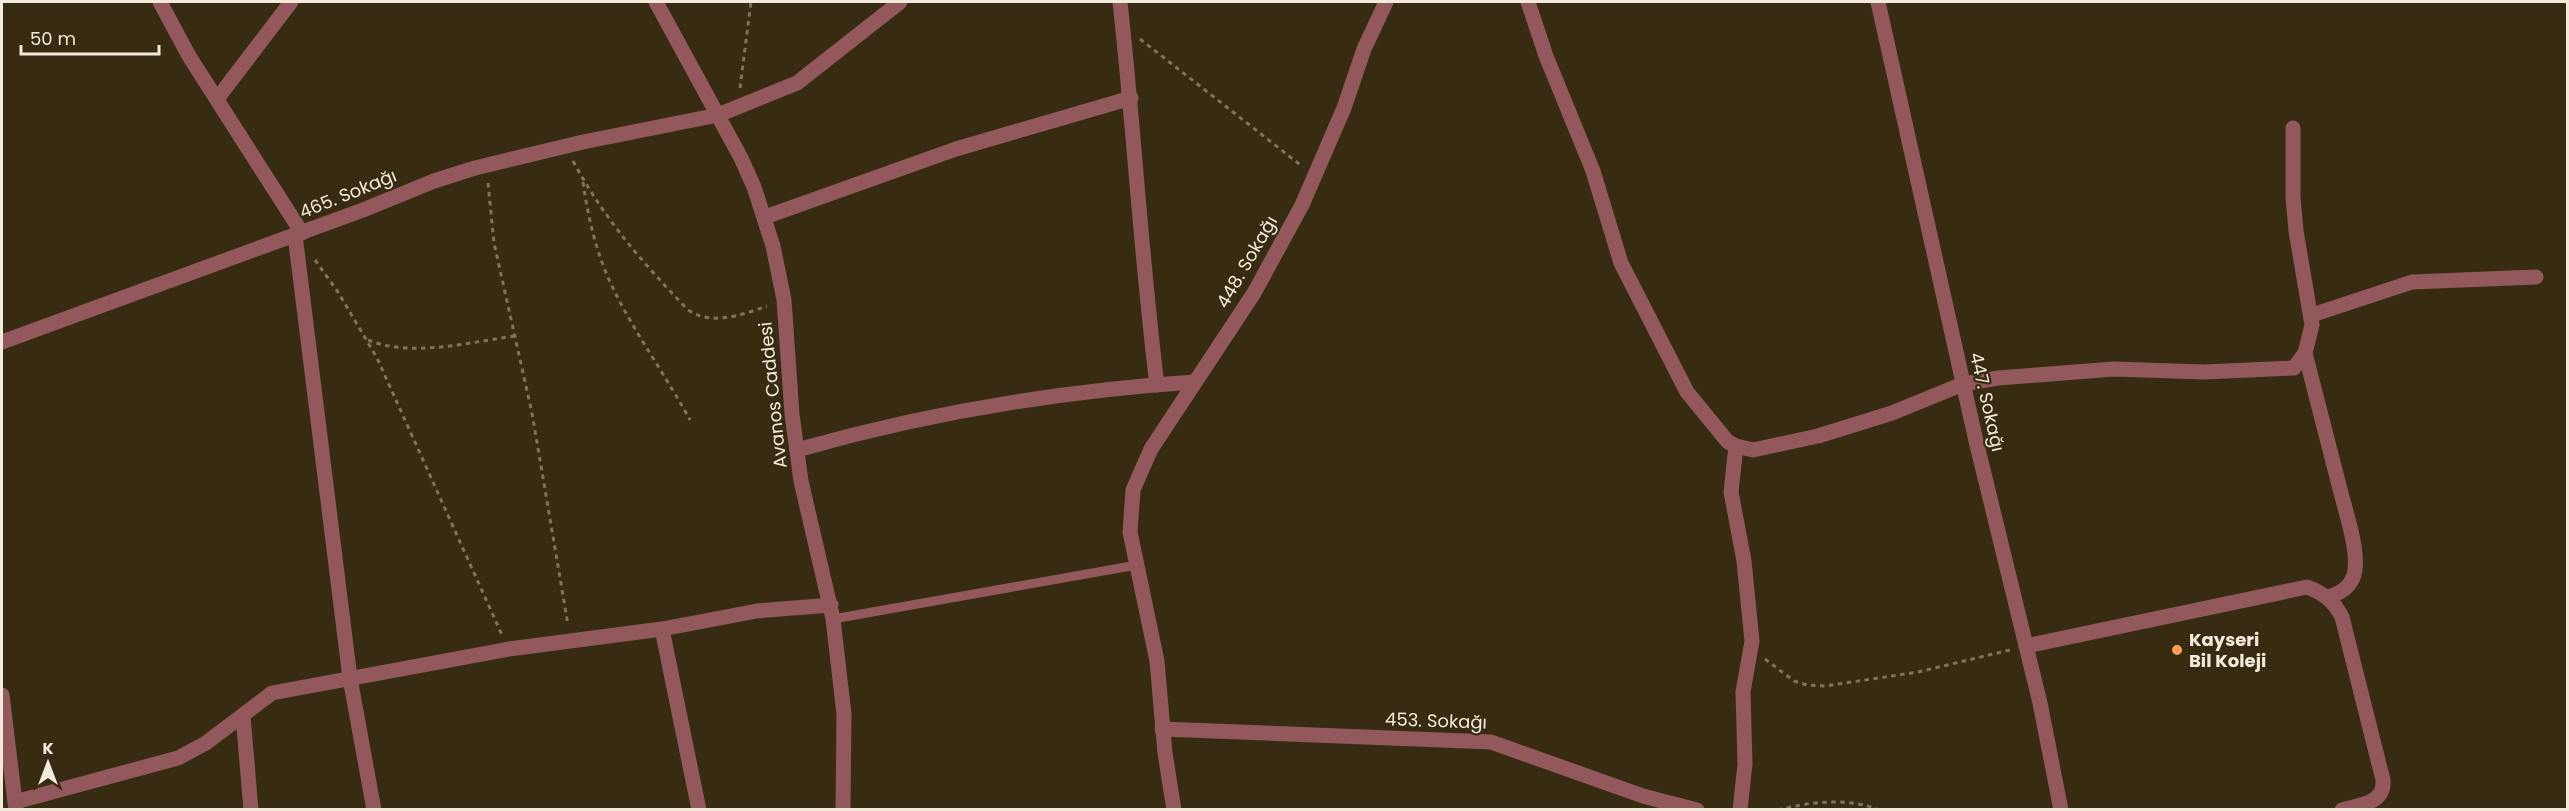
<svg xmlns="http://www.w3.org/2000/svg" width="2569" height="811" font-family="Poppins,sans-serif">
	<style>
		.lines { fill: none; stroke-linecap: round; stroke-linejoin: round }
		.path { stroke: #7e745e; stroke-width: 3; stroke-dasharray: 4.5 4.5; stroke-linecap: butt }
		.service { stroke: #92585b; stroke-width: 9 }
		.minor { stroke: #92585b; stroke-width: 15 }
		.tertiary { stroke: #92585b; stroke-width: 15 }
		.poi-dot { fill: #fe9c57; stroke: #372b11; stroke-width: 2 }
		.labels { text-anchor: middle; stroke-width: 4.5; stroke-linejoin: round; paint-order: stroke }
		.street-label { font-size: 18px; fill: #f2ebdb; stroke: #372b11 }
		.poi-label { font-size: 18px; font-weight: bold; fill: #f2ebdb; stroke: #372b11; text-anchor: start }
	</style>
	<rect width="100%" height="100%" fill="#372b11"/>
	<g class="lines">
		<g class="path">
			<polyline points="1140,39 1303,167"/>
			<polyline points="740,88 751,2"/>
			<path d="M573,161C605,220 642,262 688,310C711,326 742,315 767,306"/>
			<path d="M583,182C588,217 596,252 611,284C633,331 665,374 690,420"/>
			<polyline points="488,183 494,243 532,413 568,625"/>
			<polyline points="315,260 338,292 377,358 502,635"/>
			<path d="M368,340C412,358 469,342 515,336"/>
			<polyline points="1765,659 1794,681 1807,685 1825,686 1918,672 2010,650"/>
			<path d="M1778,810C1808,802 1849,797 1879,810"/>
		</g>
		<polyline class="service" points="833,619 1137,565"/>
		<g class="minor">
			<polyline points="160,2 189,56 302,233"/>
			<path d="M1120,2C1134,129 1141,257 1157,385"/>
			<polyline points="1528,2 1546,56 1593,171 1621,263 1687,392 1728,442 1736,446 1753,450 1818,436 1892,413 1963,384 1998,378 2114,369 2204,372 2294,368 2305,353 2312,325 2296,231 2293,197 2293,128"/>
			<polyline points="1878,2 1976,441 2040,703 2061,810"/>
			<polyline points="217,99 291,2"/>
			<polyline points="765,217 956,149 1131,98"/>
			<polyline points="295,235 350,678 374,810"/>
			<polyline points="2312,315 2412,282 2536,277"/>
			<polyline points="2,342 363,210 434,181 475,168 583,142 718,115 797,83 900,2"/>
			<path d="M2305,353C2317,400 2329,446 2341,493C2346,513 2360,554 2354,575C2350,587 2340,594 2327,597"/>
			<polyline points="1736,446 1731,492 1744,561 1752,641 1743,692 1745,764 1740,810"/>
			<path d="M797,450C927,413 1058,391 1194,382"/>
			<polyline points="662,629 699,810"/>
			<path d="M2026,646L2307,587C2323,593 2334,601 2342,617L2383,780C2385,804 2359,805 2342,810"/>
			<polyline points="2,695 16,810"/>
			<polyline points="243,716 251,810"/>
			<polyline points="1162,729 1491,742 1643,796 1697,810"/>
			<polyline points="15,802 178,758 206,743 272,693 509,649 662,629 757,611 831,605"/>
			<polyline points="1174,810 1165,753 1157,661 1130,532 1133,490 1151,449 1254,293 1302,205 1344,108 1364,49 1386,2"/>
		</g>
		<polyline class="tertiary" points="656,2 741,158 754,187 773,246 784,300 792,414 801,481 833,619 844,714 843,810"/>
	</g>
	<circle class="poi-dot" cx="2177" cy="650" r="6"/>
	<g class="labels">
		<g class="street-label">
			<text transform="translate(348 194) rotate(-22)" y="6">465. Sokağı</text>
			<text transform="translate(1247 262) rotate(-60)" y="6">448. Sokağı</text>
			<text transform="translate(773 395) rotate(-96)" y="6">Avanos Caddesi</text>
			<text transform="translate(1987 402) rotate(77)" y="6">447. Sokağı</text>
			<text transform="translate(1436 721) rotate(2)" y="6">453. Sokağı</text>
		</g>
		<g class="poi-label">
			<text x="2189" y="646">Kayseri<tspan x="2189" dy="21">Bil Koleji</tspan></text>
		</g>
	</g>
	<rect width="2569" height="811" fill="none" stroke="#f2ebdb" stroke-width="6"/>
	<g transform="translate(48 763)" stroke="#372b11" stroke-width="4.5" paint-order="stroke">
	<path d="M0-4.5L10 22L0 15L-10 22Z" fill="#f2ebdb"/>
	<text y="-9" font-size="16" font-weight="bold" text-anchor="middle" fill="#f2ebdb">K</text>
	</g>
	<path d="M21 45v9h138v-9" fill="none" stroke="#f2ebdb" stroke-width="3"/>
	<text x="30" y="45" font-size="18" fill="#f2ebdb" stroke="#372b11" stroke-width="4.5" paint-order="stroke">50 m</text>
</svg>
